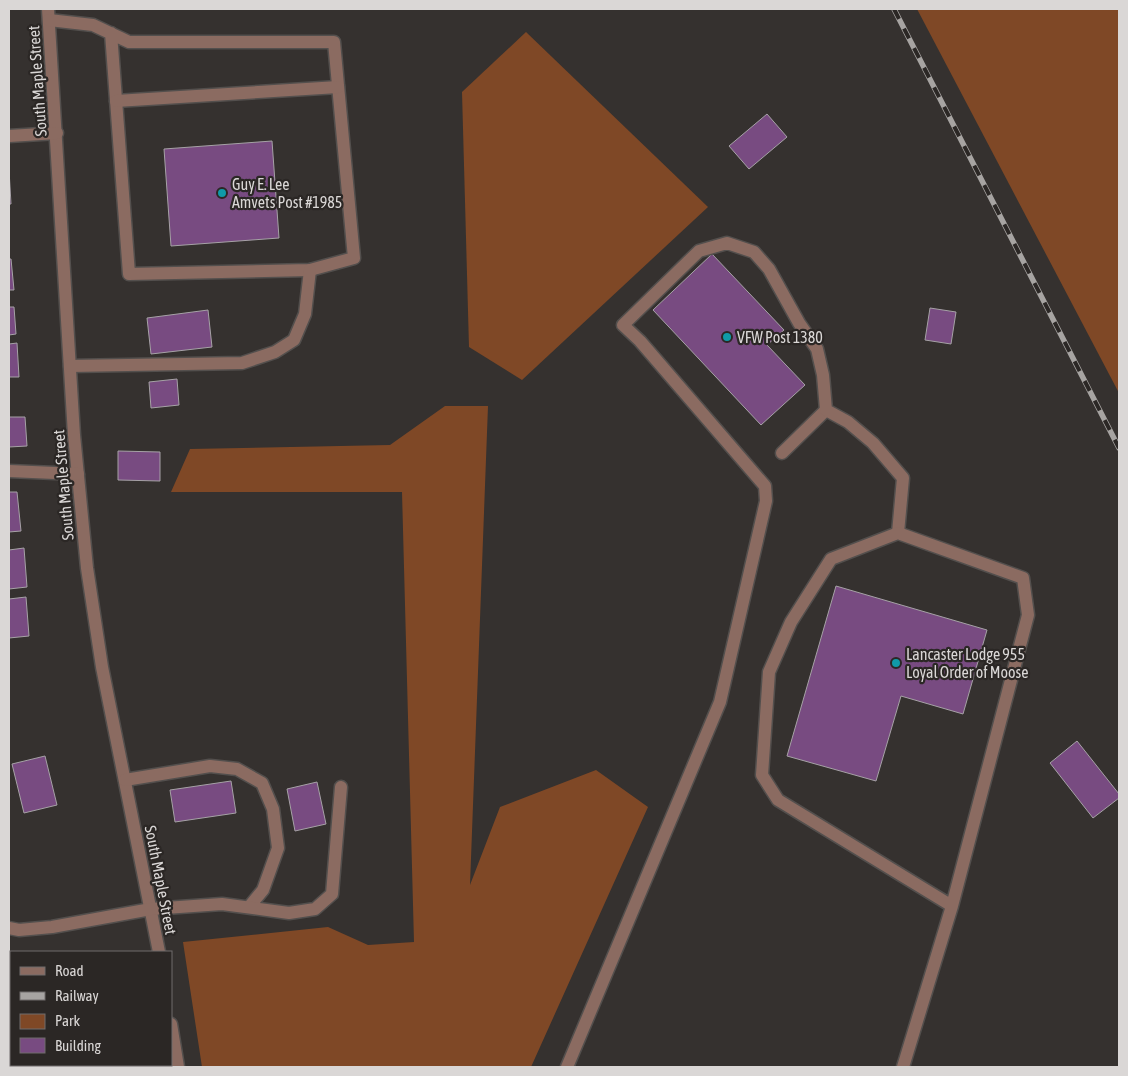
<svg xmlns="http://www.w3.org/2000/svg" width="1128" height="1076" font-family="'Asap Condensed',sans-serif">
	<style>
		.green { fill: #7f4826 }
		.building { fill: #784b81; stroke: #a6a2a6 }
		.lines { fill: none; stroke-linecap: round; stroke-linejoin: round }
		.minor-casing { stroke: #534f4d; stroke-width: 15 }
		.minor { stroke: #8b6b61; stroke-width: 12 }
		.rail-casing { stroke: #a7a4a2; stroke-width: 5.5 }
		.rail { stroke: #2b2725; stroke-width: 4; stroke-dasharray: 11; stroke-linecap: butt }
		.culture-dot { fill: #0f9aa8; stroke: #2b2725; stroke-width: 2 }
		.labels { text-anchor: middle; stroke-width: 4.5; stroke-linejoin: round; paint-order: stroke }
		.street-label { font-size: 16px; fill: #dad7d6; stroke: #2b2725 }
		.poi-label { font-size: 16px; fill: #dad7d6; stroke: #2b2725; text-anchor: start }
	</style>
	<rect width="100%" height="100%" fill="#35312f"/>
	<g class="green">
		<polygon points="917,9 1119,9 1119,393"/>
		<polygon points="526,32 708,207 522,380 469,347 462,92"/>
		<polygon points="445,406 488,406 470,885 500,807 596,770 648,807 531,1067 202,1067 183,942 328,927 368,945 414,942 402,492 171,492 190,449 390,445"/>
		<rect x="9" y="996" width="2" height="54"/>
		<polygon points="58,1065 151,1065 152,1067 63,1067"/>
	</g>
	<g class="building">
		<polygon points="767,114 787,137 749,169 729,146"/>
		<polygon points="272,141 279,238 171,246 164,149"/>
		<polygon points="9,170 11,204 9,204"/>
		<polygon points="712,254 784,330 767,345 805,385 761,425 653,310"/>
		<polygon points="9,259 11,259 14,290 9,290"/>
		<polygon points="9,307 14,307 16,334 9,335"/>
		<polygon points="930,308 956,312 951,344 925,340"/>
		<polygon points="208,310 212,347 151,354 147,318"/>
		<polygon points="17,343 19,377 9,377 9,344"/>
		<polygon points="177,379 179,405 151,408 149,382"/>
		<polygon points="9,417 25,417 27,446 9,447"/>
		<polygon points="118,451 160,452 160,481 118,480"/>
		<polygon points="9,492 17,492 21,531 9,532"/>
		<polygon points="24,548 27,587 9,589 9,550"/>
		<polygon points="836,586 987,630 963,714 901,696 876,781 787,756"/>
		<polygon points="26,597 29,636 9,638 9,599"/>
		<polygon points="1077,741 1119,794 1119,798 1093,818 1050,763"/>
		<polygon points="45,756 57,805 24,813 12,764"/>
		<polygon points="231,781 236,813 175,822 170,790"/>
		<polygon points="317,782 326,824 295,831 287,789"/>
	</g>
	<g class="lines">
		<defs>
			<g id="minor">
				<polyline points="48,9 74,435 87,568 102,667 159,952"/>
				<polyline points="49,20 93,25 129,42 334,42 354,258 310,270 129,274 111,33"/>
				<polyline points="116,101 338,87"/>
				<polyline points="9,136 57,133"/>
				<polyline points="70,366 242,363 275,352 294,340 305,314 310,270"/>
				<polyline points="782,453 826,410"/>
				<polyline points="9,471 78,474"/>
				<polyline points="125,780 210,766 237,769 262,783 273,809 278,848 263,890 249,907"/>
				<polyline points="9,928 19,930 52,927 151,909 222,904 289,913 315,909 332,894 341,787"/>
				<polyline points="171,1024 178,1067"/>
				<polyline points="567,1067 720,702 766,501 765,486 640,341 623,325 699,251 727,243 754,252 769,269 799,323 817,349 823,375 826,410 848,422 873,443 903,478 898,533"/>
				<polyline points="903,1067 952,906 1028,615 1023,578 898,533 831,559 791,622 769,672 762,775 778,800 952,906"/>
			</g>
		</defs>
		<use href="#minor" class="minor-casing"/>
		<use href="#minor" class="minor"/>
		<defs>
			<polyline id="rail" points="894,9 1119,448"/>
		</defs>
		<use href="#rail" class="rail-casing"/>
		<use href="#rail" class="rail"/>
	</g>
	<g class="culture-dot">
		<circle cx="222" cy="193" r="5"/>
		<circle cx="727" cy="337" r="5"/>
		<circle cx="896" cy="663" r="5"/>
	</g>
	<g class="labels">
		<g class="street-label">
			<text transform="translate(37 81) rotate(-94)" y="6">South Maple Street</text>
			<text transform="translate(63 485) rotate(-95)" y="6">South Maple Street</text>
			<text transform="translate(161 880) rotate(79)" y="6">South Maple Street</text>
		</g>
		<g class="poi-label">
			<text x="232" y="190">Guy E. Lee<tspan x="232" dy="18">Amvets Post #1985</tspan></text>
			<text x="737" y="343">VFW Post 1380</text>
			<text x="906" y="660">Lancaster Lodge 955<tspan x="906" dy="18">Loyal Order of Moose</tspan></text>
		</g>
	</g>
	<rect width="1128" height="1076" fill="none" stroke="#dad7d6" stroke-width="20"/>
	<rect x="10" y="951" width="162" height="115" fill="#2b2725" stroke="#716d6c"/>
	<rect x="20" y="967" width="25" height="8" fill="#8b6b61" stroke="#716d6c"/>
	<text x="55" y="976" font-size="15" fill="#dad7d6">Road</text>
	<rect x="20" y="992" width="25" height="8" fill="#a7a4a2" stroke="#716d6c"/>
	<text x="55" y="1001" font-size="15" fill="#dad7d6">Railway</text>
	<rect x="20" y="1014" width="25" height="15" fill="#7f4826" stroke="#716d6c"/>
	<text x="55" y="1026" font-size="15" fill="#dad7d6">Park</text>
	<rect x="20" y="1038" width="25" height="15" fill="#784b81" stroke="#716d6c"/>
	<text x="55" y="1051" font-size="15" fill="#dad7d6">Building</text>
</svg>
